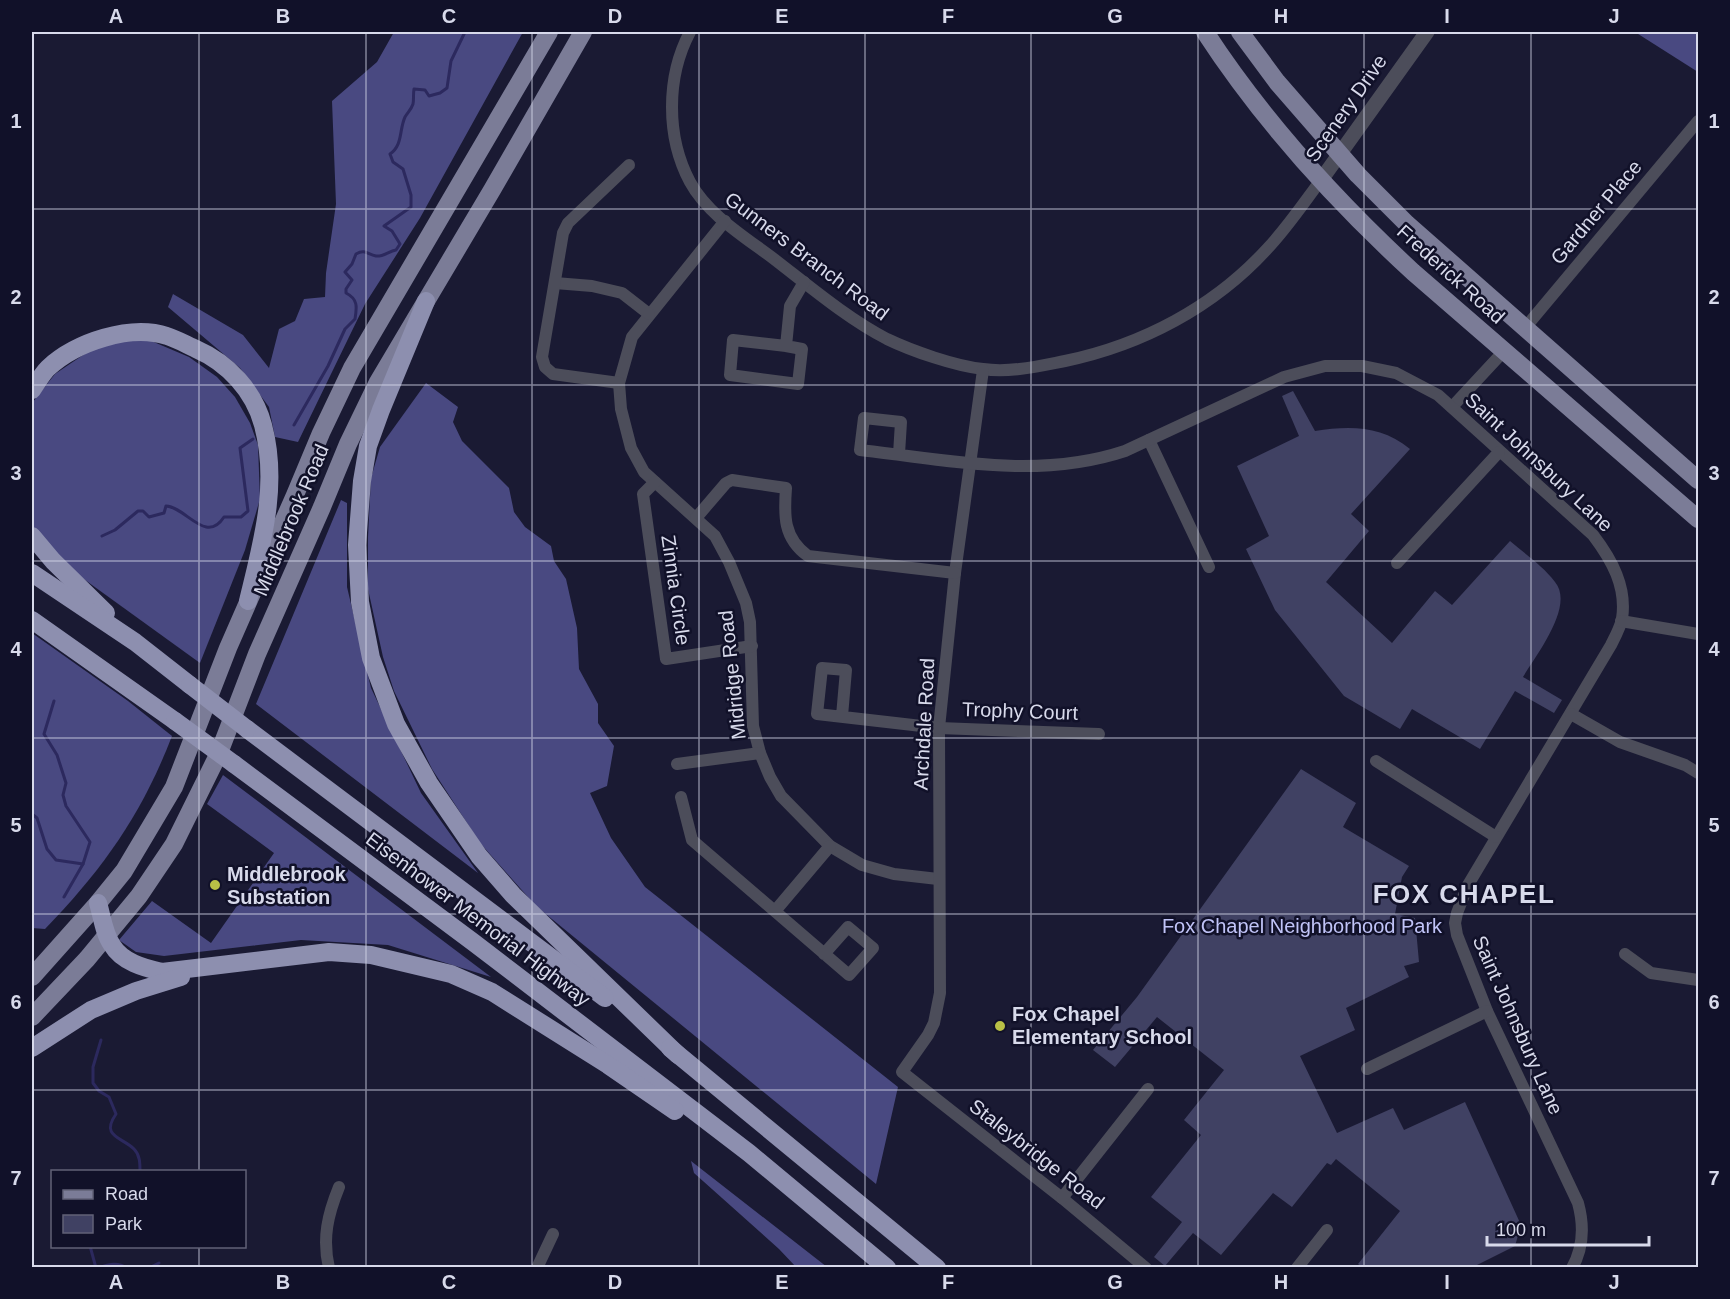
<svg xmlns="http://www.w3.org/2000/svg" width="1730" height="1299" font-family="Arial,sans-serif">
	<style>
		.green { fill: #404163 }
		.forest { fill: #494981 }
		.lines { fill: none; stroke-linecap: round; stroke-linejoin: round }
		.stream { stroke: #2c295e; stroke-width: 3 }
		.minor { stroke: #4c4d5a; stroke-width: 12 }
		.tertiary { stroke: #4c4d5a; stroke-width: 15 }
		.primary { stroke: #7b7c97; stroke-width: 18 }
		.motorway { stroke: #8d8faf; stroke-width: 18 }
		.motorway-bridge { stroke: #8d8faf; stroke-width: 18 }
		.grid { fill: none; stroke: #d8daeb; stroke-width: 1.5; stroke-opacity: 0.55 }
		.poi-dot { fill: #b9c046; stroke: #111129; stroke-width: 2 }
		.labels { text-anchor: middle; stroke-width: 5; stroke-linejoin: round; paint-order: stroke }
		.street-label { font-size: 20px; fill: #d8daeb; stroke: #111129 }
		.poi-label { font-size: 20px; font-weight: bold; fill: #d8daeb; stroke: #111129; text-anchor: start }
		.park-label { font-size: 20px; fill: #c0c3f7; stroke: #111129 }
		.district-label { font-size: 26px; font-weight: bold; letter-spacing: 1.5px; fill: #d8daeb; stroke: #111129 }
		.neatline { fill: none; stroke: #d8daeb; stroke-width: 2 }
		.grid-label { font-size: 20px; text-anchor: middle; font-weight: bold; fill: #d8daeb }
	</style>
	<rect width="100%" height="100%" fill="#1a1a33"/>
	<g class="green">
		<path d="M1293,391L1315,431C1349,426 1381,425 1410,449L1351,514L1369,531L1326,582L1392,643L1435,591L1452,605L1510,541C1525,554 1543,566 1555,582C1575,606 1536,655 1523,677L1562,700L1554,713L1515,691L1480,749L1412,709L1400,729L1344,696L1275,610L1246,549L1269,536L1237,466L1299,436L1282,396Z"/>
		<polygon points="1301,769 1356,803 1343,827 1409,866 1402,877 1395,914 1415,918 1419,962 1404,966 1409,977 1346,1008 1355,1030 1300,1056 1337,1133 1393,1108 1404,1130 1465,1102 1521,1225 1515,1246 1473,1267 1362,1267 1358,1264 1400,1211 1336,1159 1331,1165 1327,1163 1292,1207 1273,1193 1221,1255 1193,1233 1165,1266 1154,1257 1182,1222 1151,1197 1201,1135 1184,1120 1224,1070 1157,1017 1115,1067 1093,1050 1137,997"/>
	</g>
	<g class="forest">
		<polygon points="394,32 523,32 420,218 365,304 298,442 275,437 269,407 240,368 168,307 173,294 243,335 269,368 279,329 295,321 304,299 325,297 326,273 336,204 332,101 377,62"/>
		<polygon points="1635,32 1698,32 1698,72"/>
		<polygon points="149,340 189,357 217,377 235,397 250,423 258,445 260,499 245,550 200,663 74,572 34,530 32,524 32,403 55,374 92,349 113,342"/>
		<polygon points="426,383 458,407 453,422 462,441 509,488 514,512 525,527 551,546 554,561 566,579 577,628 579,669 598,704 598,723 614,746 607,786 590,793 611,838 645,887 898,1087 876,1184 536,906 480,843 432,769 394,691 383,657 368,589 368,537 371,478 380,447"/>
		<polygon points="341,500 347,503 347,587 371,688 421,793 478,873 256,704"/>
		<path d="M32,633L128,701L172,736C142,814 103,869 45,929L32,928Z"/>
		<polygon points="223,775 491,977 388,945 301,940 164,956 136,952 119,940 152,901 211,943 274,853 207,804"/>
		<polygon points="691,1161 827,1267 796,1267 779,1249 694,1173"/>
	</g>
	<g class="lines">
		<g class="stream">
			<path d="M294,425L328,366L345,329L355,319C357,307 358,299 346,293V289L352,280L345,272L352,264L356,254C365,249 367,254 376,256C383,257 389,251 396,250L400,244L392,231L384,226L411,207V195L403,169L393,162L390,154C403,145 399,130 405,117C408,112 411,110 413,104C414,99 413,95 414,89L425,90L429,96L440,93L447,88L451,61L465,32"/>
			<path d="M102,536L115,530L138,511H143L149,517L164,513L166,506C186,507 206,545 224,517H241L248,511L240,448L253,439"/>
			<polyline points="54,701 44,734 57,755 66,783 63,795 66,806 90,842 83,864 64,897"/>
			<polyline points="32,814 37,818 47,849 56,860 83,864"/>
			<path d="M101,1040L93,1067V1083L99,1091L109,1097L116,1114C100,1137 122,1137 134,1149C140,1155 140,1163 140,1172"/>
			<polyline points="90,1246 96,1268"/>
			<path d="M100,1268C107,1264 119,1262 126,1268"/>
			<polyline points="149,1268 159,1263"/>
		</g>
		<g class="minor">
			<path d="M690,32C666,77 666,137 690,182C708,215 745,237 774,259C809,286 848,319 887,339C912,351 955,366 983,369C1010,373 1039,366 1065,361C1142,345 1214,307 1267,249C1287,228 1303,204 1321,180"/>
			<polyline points="725,221 632,337 619,383 621,409 631,448 644,472 715,536 729,562 746,603 750,622 753,726 760,753 770,777 781,796 830,846 862,865 894,874 938,879"/>
			<polyline points="555,283 592,286 622,293 649,314"/>
			<polyline points="1525,328 1698,121"/>
			<polyline points="786,346 733,340 730,375 798,384 802,349 786,346 790,306 804,282"/>
			<polyline points="983,370 955,573 939,728 940,993 934,1023 928,1035 902,1072 1062,1198 1146,1268"/>
			<polyline points="619,383 553,374 545,367 542,357 563,233 568,223 629,165"/>
			<polyline points="1452,407 1504,351"/>
			<polyline points="1149,440 1209,567"/>
			<path d="M899,454L901,422L864,418L860,450C948,460 1038,480 1125,451L1284,377L1325,366H1362L1396,373L1438,395L1593,535C1612,560 1627,587 1622,619C1620,628 1615,637 1611,645L1468,885L1457,913L1455,923L1457,935L1487,1011L1578,1203C1584,1225 1584,1247 1572,1268"/>
			<polyline points="655,482 643,494 666,659 752,646"/>
			<path d="M696,518L726,483L732,480L786,488C784,515 783,538 808,556L955,573"/>
			<polyline points="1397,563 1499,452"/>
			<polyline points="1621,621 1698,634"/>
			<polyline points="1571,714 1620,742 1685,765 1698,773"/>
			<polyline points="842,716 846,670 822,668 817,714 939,728 1099,734"/>
			<polyline points="1376,761 1496,837"/>
			<polyline points="677,764 760,753"/>
			<polyline points="681,797 692,840 849,975 873,948 848,927 824,954"/>
			<polyline points="775,911 830,846"/>
			<polyline points="1625,954 1651,973 1698,980"/>
			<polyline points="1367,1069 1487,1011"/>
			<polyline points="1062,1198 1148,1089"/>
			<path d="M329,1268C322,1238 328,1214 339,1187"/>
			<polyline points="537,1268 553,1234"/>
			<polyline points="1297,1268 1327,1230"/>
		</g>
		<polyline class="tertiary" points="1321,180 1427,32"/>
		<g class="primary">
			<path d="M1205,32C1263,121 1335,200 1413,272L1698,519"/>
			<polyline points="1240,32 1277,82 1358,175 1407,224 1698,480"/>
			<polyline points="32,977 98,903 124,871 174,787 228,648 295,495 321,433 352,368 549,32"/>
			<polyline points="32,1017 87,959 139,896 174,844 219,753 257,654 322,507 348,444 378,382 492,190 583,32"/>
		</g>
		<g class="motorway">
			<polyline points="426,301 381,410 368,446 362,481 357,545 360,602 371,658 396,724 429,783 479,856 513,895 678,1055"/>
			<path d="M32,390C37,383 42,374 48,368C76,342 130,324 167,336C177,339 187,345 196,349C228,363 254,391 263,425C279,485 262,543 248,601"/>
			<polyline points="32,536 53,561 106,613"/>
			<polyline points="32,573 135,642 190,685"/>
			<polyline points="32,620 175,721"/>
			<polyline points="247,729 605,998"/>
			<polyline points="234,764 473,942 749,1153 887,1268"/>
			<path d="M98,903C102,916 104,934 112,945C122,962 144,968 162,972L329,952L371,955L451,974L492,992L608,1065L675,1111"/>
			<polyline points="32,1048 91,1010 136,991 181,977"/>
			<polyline points="670,1048 937,1268"/>
		</g>
		<g class="motorway-bridge">
			<polyline points="190,685 247,729"/>
			<polyline points="175,721 234,764"/>
		</g>
	</g>
	<path class="grid" d="M199,32V1172M366,32V1268M532,32V1268M699,32V1268M865,32V1268M1031,32V1268M1198,32V1268M1364,32V1268M1531,32V1268M32,209H1698M32,385H1698M32,561H1698M32,738H1698M32,914H1698M32,1090H1698M199,1246V1268"/>
	<g class="poi-dot">
		<circle cx="215" cy="885" r="6"/>
		<circle cx="1000" cy="1026" r="6"/>
	</g>
	<g class="labels">
		<g class="street-label">
			<text transform="translate(1346 108) rotate(-55)" y="7">Scenery Drive</text>
			<text transform="translate(1596 212) rotate(-50)" y="7">Gardner Place</text>
			<text transform="translate(807 256) rotate(37)" y="7">Gunners Branch Road</text>
			<text transform="translate(1451 274) rotate(42)" y="7">Frederick Road</text>
			<text transform="translate(1539 462) rotate(43)" y="7">Saint Johnsbury Lane</text>
			<text transform="translate(291 520) rotate(-67)" y="7">Middlebrook Road</text>
			<text transform="translate(676 590) rotate(82)" y="7">Zinnia Circle</text>
			<text transform="translate(732 675) rotate(-96)" y="7">Midridge Road</text>
			<text transform="translate(1020 711) rotate(2)" y="7">Trophy Court</text>
			<text transform="translate(924 724) rotate(-87)" y="7">Archdale Road</text>
			<text transform="translate(478 919) rotate(37)" y="7">Eisenhower Memorial Highway</text>
			<text transform="translate(1518 1025) rotate(66)" y="7">Saint Johnsbury Lane</text>
			<text transform="translate(1037 1154) rotate(38)" y="7">Staleybridge Road</text>
		</g>
		<g class="poi-label">
			<text x="227" y="881">Middlebrook<tspan x="227" dy="23">Substation</tspan></text>
			<text x="1012" y="1021">Fox Chapel<tspan x="1012" dy="23">Elementary School</tspan></text>
		</g>
		<g class="park-label">
			<text x="1302" y="933">Fox Chapel Neighborhood Park</text>
		</g>
		<g class="district-label">
			<text x="1464" y="903">FOX CHAPEL</text>
		</g>
	</g>
	<rect width="1730" height="1299" fill="none" stroke="#111129" stroke-width="66"/>
	<rect x="51" y="1170" width="195" height="78" fill="#111129" stroke="#616177" stroke-width="1.5"/>
	<rect x="63" y="1190" width="30" height="9" fill="#7b7c97" stroke="#616177" stroke-width="1.5"/>
	<text x="105" y="1200" font-size="18" fill="#d8daeb">Road</text>
	<rect x="63" y="1215" width="30" height="18" fill="#404163" stroke="#616177" stroke-width="1.5"/>
	<text x="105" y="1230" font-size="18" fill="#d8daeb">Park</text>
	<path d="M1487 1236v9h162v-9" fill="none" stroke="#d8daeb" stroke-width="3"/>
	<text x="1496" y="1236" font-size="18" fill="#d8daeb" stroke="#111129" stroke-width="4.5" paint-order="stroke">100 m</text>
	<rect x="33" y="33" width="1664" height="1233" class="neatline"/>
	<g class="grid-label">
		<text x="116" y="23">A</text>
		<text x="283" y="23">B</text>
		<text x="449" y="23">C</text>
		<text x="615" y="23">D</text>
		<text x="782" y="23">E</text>
		<text x="948" y="23">F</text>
		<text x="1115" y="23">G</text>
		<text x="1281" y="23">H</text>
		<text x="1447" y="23">I</text>
		<text x="1614" y="23">J</text>
		<text x="16" y="128">1</text>
		<text x="1714" y="128">1</text>
		<text x="16" y="304">2</text>
		<text x="1714" y="304">2</text>
		<text x="16" y="480">3</text>
		<text x="1714" y="480">3</text>
		<text x="16" y="656">4</text>
		<text x="1714" y="656">4</text>
		<text x="16" y="832">5</text>
		<text x="1714" y="832">5</text>
		<text x="16" y="1009">6</text>
		<text x="1714" y="1009">6</text>
		<text x="16" y="1185">7</text>
		<text x="1714" y="1185">7</text>
		<text x="116" y="1289">A</text>
		<text x="283" y="1289">B</text>
		<text x="449" y="1289">C</text>
		<text x="615" y="1289">D</text>
		<text x="782" y="1289">E</text>
		<text x="948" y="1289">F</text>
		<text x="1115" y="1289">G</text>
		<text x="1281" y="1289">H</text>
		<text x="1447" y="1289">I</text>
		<text x="1614" y="1289">J</text>
	</g>
</svg>
